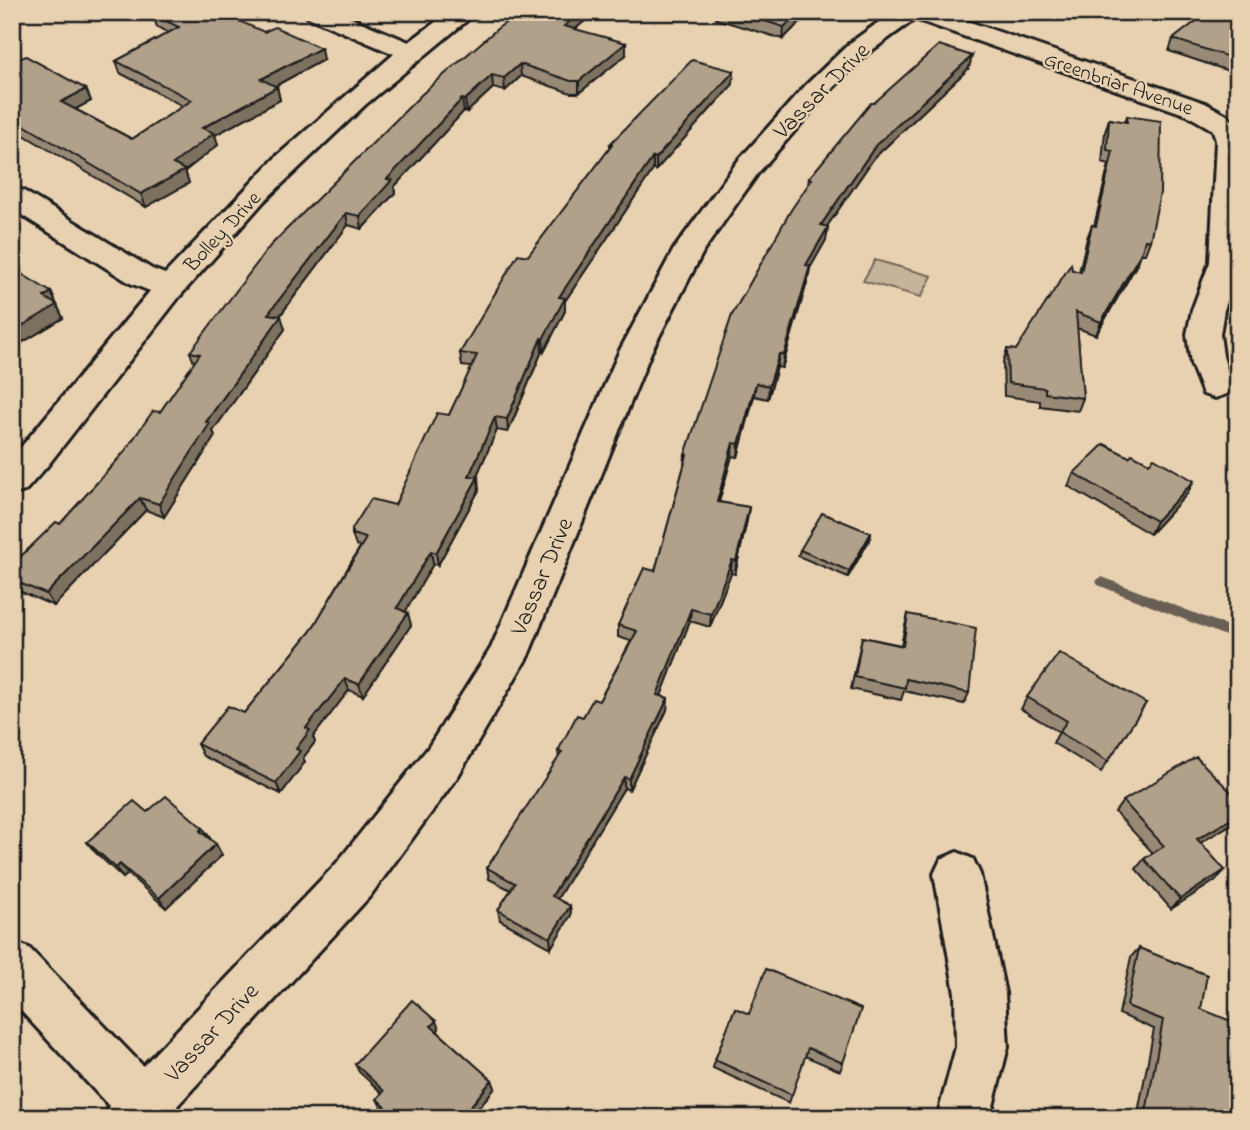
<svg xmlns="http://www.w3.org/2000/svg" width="1250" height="1130" font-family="'Indie Flower',sans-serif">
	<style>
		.green { fill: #c7b399; stroke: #72685a; stroke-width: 2 }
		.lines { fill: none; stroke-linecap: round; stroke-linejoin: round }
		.stream { fill: #696154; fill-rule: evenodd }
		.minor-casing { stroke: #1c1c1c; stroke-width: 6 }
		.minor { fill: #e8d1b1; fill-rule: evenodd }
		.wall { fill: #998a77; stroke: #1c1c1c; stroke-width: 2 }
		.shaded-wall { fill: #7d7161; stroke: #1c1c1c; stroke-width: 2 }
		.building { fill: #b2a18a; stroke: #1c1c1c; stroke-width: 2 }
		.labels { text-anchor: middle; stroke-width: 5; stroke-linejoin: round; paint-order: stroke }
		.far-street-label { font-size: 21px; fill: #1c1c1c; stroke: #e8d1b1 }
		.street-label { font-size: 24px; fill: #1c1c1c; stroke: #e8d1b1 }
	</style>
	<rect width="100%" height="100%" fill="#e8d1b1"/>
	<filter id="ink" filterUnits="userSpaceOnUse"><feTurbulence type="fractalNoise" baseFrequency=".0143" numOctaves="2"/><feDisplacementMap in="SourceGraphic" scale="14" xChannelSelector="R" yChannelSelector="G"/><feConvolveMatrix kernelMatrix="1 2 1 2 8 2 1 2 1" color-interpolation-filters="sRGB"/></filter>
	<g filter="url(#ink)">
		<polygon class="green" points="875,260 932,276 921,297 863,281"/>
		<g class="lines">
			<polygon class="stream" points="1102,577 1238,630 1238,641 1098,585 1096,582 1098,579"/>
			<defs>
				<g id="minor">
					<polygon points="304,12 337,12 409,42 449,12 477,12 365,105 264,201 179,297 48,465 25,491 12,495 12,458 150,291 130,283 12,209 12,187 22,190 152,269 165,274 277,156 394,54 308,17"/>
					<polygon points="893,12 941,12 1205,103 1227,115 1238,127 1238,272 1224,310 1220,334 1223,356 1232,386 1227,394 1215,398 1203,394 1191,364 1187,334 1192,310 1210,262 1216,141 1213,130 1187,115 915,19 868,53 824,97 758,173 704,250 651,352 528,656 458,776 370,896 177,1106 182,1118 104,1118 109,1106 12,1001 12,941 29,948 143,1066 336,864 428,748 491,648 619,352 674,249 738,161 806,85 850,43"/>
					<polygon points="957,852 973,859 980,874 1005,993 1008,1047 990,1118 937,1118 956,1047 955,993 934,874 941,859"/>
				</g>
			</defs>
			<use href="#minor" class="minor-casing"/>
			<use href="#minor" class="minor"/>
		</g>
		<g class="wall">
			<polygon points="521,12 596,12 575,29 626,55 579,93 571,93 521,76 505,91 493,88 467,112 464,111 394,187 395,193 362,229 348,225 280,316 285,329 213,431 215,436 164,517 146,510 54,606 12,588 12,565 60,524 160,412 194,363 190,352"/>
			<polygon points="716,12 810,12 783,39 716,19"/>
			<polygon points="1238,12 1238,74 1169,51 1173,39"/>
			<polygon points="153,15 323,60 275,86 277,87 280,100 215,135 218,145 185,171 189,183 146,207 12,128 12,61 86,89 91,101 75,109 132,139 183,106 120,73 116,61 169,33 157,27"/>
			<polygon points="969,68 874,158 827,226 828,227 826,240 810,268 808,279 782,368 777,367 768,399 754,396 738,457 732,456 719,502 749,507 747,520 735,574 731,573 710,627 690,621 661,696 668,698 667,710 629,790 624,788 557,899 570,906 571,915 551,948 500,920 498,910 511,890 489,879 487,868 559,758 558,751 583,717 599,701 631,641 618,637 618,625 655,571 684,466 685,455 808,185 809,178 874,103"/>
			<polygon points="733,84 656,170 653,170 565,301 565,311 544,352 542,351 508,432 497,430 476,477 479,490 438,565 433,564 405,612 411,625 363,696 349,690 313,737 315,742 303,758 305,762 281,794 203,756 197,744 244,713 311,631 360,547 356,546 352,534 395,505 449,415 472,367 462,366 460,353 528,256 610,148 610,144"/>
			<polygon points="1127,116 1150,241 1145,254 1141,254 1137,264 1096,335 1077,328 1083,398 1078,411 1040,406 1040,401 1004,396 1003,362 1007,349 1016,350 1072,270 1079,272 1087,238 1092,225 1094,226 1109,164 1102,162 1105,132 1109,119 1125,122"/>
			<polygon points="12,275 51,292 63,318 23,342 12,335"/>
			<polygon points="1074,473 1187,494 1150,534 1068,486"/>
			<polygon points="871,533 870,539 848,577 798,556 800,550"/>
			<polygon points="908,614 969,693 964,704 904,691 901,700 851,689 862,637 901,645 905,626"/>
			<polygon points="1027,697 1146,703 1101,772 1053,743 1059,732 1021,709"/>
			<polygon points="1238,799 1238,820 1200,843 1216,880 1171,909 1136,869 1144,859 1153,853 1115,812 1123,801"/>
			<polygon points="147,812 203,828 222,855 166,908 128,874 123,878 95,852 87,842"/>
			<polygon points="1139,948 1201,1009 1236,1118 1137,1118 1154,1029 1119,1014 1131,957"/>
			<polygon points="735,1008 843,1063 840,1071 805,1056 789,1103 713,1068 715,1060"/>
			<polygon points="439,1029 437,1031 492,1080 495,1088 470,1118 393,1118 381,1107 377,1099 382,1093 359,1072 355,1064"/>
		</g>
		<g class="shaded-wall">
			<polygon points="581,12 596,12 564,38 564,26"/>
			<polygon points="800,12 810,12 783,39 784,27"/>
			<polygon points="626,43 626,55 579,93 579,81"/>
			<polygon points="321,48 323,60 264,92 261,79"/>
			<polygon points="972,56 969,68 874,158 819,238 821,225 876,145"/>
			<polygon points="520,64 521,76 505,91 504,78"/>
			<polygon points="734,71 733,84 656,170 656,158"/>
			<polygon points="492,75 493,88 467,112 465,100"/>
			<polygon points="277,87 280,100 215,135 218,145 185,171 189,183 146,207 141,194 173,164 202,128"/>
			<polygon points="86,89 91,101 66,114 61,102"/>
			<polygon points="462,99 464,111 394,187 395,193 362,229 360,216 387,179"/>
			<polygon points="653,157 653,170 565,301 565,311 544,352 543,339 559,297"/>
			<polygon points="346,213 348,225 272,326 268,314"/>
			<polygon points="828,227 826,240 810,268 808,279 782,368 784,355 806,265"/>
			<polygon points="1142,251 1137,264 1096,335 1101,322"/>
			<polygon points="51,292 63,318 23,342 17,329 44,297"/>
			<polygon points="281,316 285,329 213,431 215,436 164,517 159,504 206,422"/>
			<polygon points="541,338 542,351 508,432 507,419"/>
			<polygon points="779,354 777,367 768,399 769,386"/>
			<polygon points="756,383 754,396 738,457 739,444"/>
			<polygon points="495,417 497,430 471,489 469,476"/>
			<polygon points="733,443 732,456 715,515 717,502"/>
			<polygon points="478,477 479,490 438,565 436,553"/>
			<polygon points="1194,481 1187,494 1150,534 1156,521"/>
			<polygon points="140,498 146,510 54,606 46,594"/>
			<polygon points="749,507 747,520 735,574 736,561"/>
			<polygon points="871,533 870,539 848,577 849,571"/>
			<polygon points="431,551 433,564 400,621 397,608"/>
			<polygon points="732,560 731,573 710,627 711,614"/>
			<polygon points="691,609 690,621 657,706 657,695"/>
			<polygon points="408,613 411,625 363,696 359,684"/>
			<polygon points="345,679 349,690 313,737 315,742 303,758 305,762 281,794 276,783 306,728"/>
			<polygon points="12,697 18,705 12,709"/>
			<polygon points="668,698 667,710 629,790 629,779"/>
			<polygon points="624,777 624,788 553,906 552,896"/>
			<polygon points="1238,815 1238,820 1189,850 1197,839"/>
			<polygon points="203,828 210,839 200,831"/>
			<polygon points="216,844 222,855 166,908 159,898"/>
			<polygon points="120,864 128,874 123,878 116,868"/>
			<polygon points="1225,870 1216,880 1171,909 1180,899"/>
			<polygon points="570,906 571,915 551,948 550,938"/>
			<polygon points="436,1021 439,1029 435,1034 431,1026"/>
			<polygon points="492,1080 495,1088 470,1118 461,1118"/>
		</g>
		<g class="building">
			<polygon points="158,12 219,12 264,32 275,27 321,48 261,79 277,87 202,128 214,133 173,164 185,170 141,194 12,118 12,61 14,61 26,56 86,89 61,102 132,139 192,100 116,61 179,27 153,15"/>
			<polygon points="521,12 581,12 564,26 626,43 579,81 571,81 520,64 504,78 492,75 465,100 462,99 387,179 392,180 360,216 346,213 268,314 281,316 206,422 210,423 159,504 140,498 46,594 12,580 12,565 56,522 60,524 122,455 153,411 160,412 200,354 190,352 270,246 422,94 498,28"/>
			<polygon points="735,12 800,12 784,27"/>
			<polygon points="1208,12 1238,12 1238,60 1173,39"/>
			<polygon points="939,45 972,56 876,145 821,225 828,227 806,265 810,266 784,355 779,354 769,386 756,383 739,444 733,443 717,502 749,507 736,561 732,560 711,614 691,609 657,695 668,698 629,779 624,777 552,896 570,906 550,938 498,910 515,883 487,868 562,752 558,751 577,715 583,717 593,699 599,701 637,631 618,625 644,568 655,571 687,455 685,455 732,315 791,210 812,179 809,178 871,103 874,103"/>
			<polygon points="692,60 734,71 656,158 653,157 559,297 565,298 543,339 541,338 507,419 495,417 469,476 478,477 436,553 431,551 397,608 408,613 359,684 345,679 306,728 310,730 296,749 300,751 276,783 197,744 228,706 244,713 311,631 366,538 352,534 352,529 371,499 395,505 437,413 449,415 477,355 460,353 518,254 528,256 612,145 610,144"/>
			<polygon points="1127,116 1161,121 1160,193 1150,241 1145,240 1142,251 1101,322 1076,312 1083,398 1045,393 1045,388 1008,383 1007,349 1016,350 1071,264 1072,270 1081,272 1092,225 1096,226 1113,151 1107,150 1109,119 1127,122"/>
			<polygon points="20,273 51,292 44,297 57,305 17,329 12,326 12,275 15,276"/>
			<polygon points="1104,444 1129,457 1132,454 1149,463 1154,458 1194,481 1156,521 1074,473"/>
			<polygon points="822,513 871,533 849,571 800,550"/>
			<polygon points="908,614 976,628 969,693 906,679 905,688 855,677 862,637 903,646"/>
			<polygon points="1059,653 1146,703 1108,761 1059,732 1067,721 1027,697"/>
			<polygon points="1196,757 1238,799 1238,815 1197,839 1225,870 1180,899 1144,859 1164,846 1123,801"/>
			<polygon points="166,796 203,828 200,831 216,844 159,898 120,864 116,868 87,842 134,801 147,812"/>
			<polygon points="1139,948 1207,975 1201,1009 1238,1024 1238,1101 1236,1118 1145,1118 1163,1020 1127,1006"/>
			<polygon points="766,969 861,1009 843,1063 808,1048 792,1095 715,1060 735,1008 749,1014"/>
			<polygon points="412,1000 436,1021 431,1026 492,1080 461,1118 393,1118 395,1116 377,1099 384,1091 355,1064"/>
		</g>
	</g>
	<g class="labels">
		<g class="far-street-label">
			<text transform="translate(1119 83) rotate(19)" y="7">Greenbriar Avenue</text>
			<text transform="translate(222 231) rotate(-47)" y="7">Bolley Drive</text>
		</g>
		<g class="street-label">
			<text transform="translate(821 90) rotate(-45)" y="8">Vassar Drive</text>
			<text transform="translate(541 576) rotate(-67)" y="8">Vassar Drive</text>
			<text transform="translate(211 1032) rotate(-47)" y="8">Vassar Drive</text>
		</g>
	</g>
	<rect width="1250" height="1130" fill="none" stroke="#e8d1b1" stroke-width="42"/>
	<rect x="21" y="21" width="1208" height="1088" fill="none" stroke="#1c1c1c" stroke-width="2.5" filter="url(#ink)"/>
</svg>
